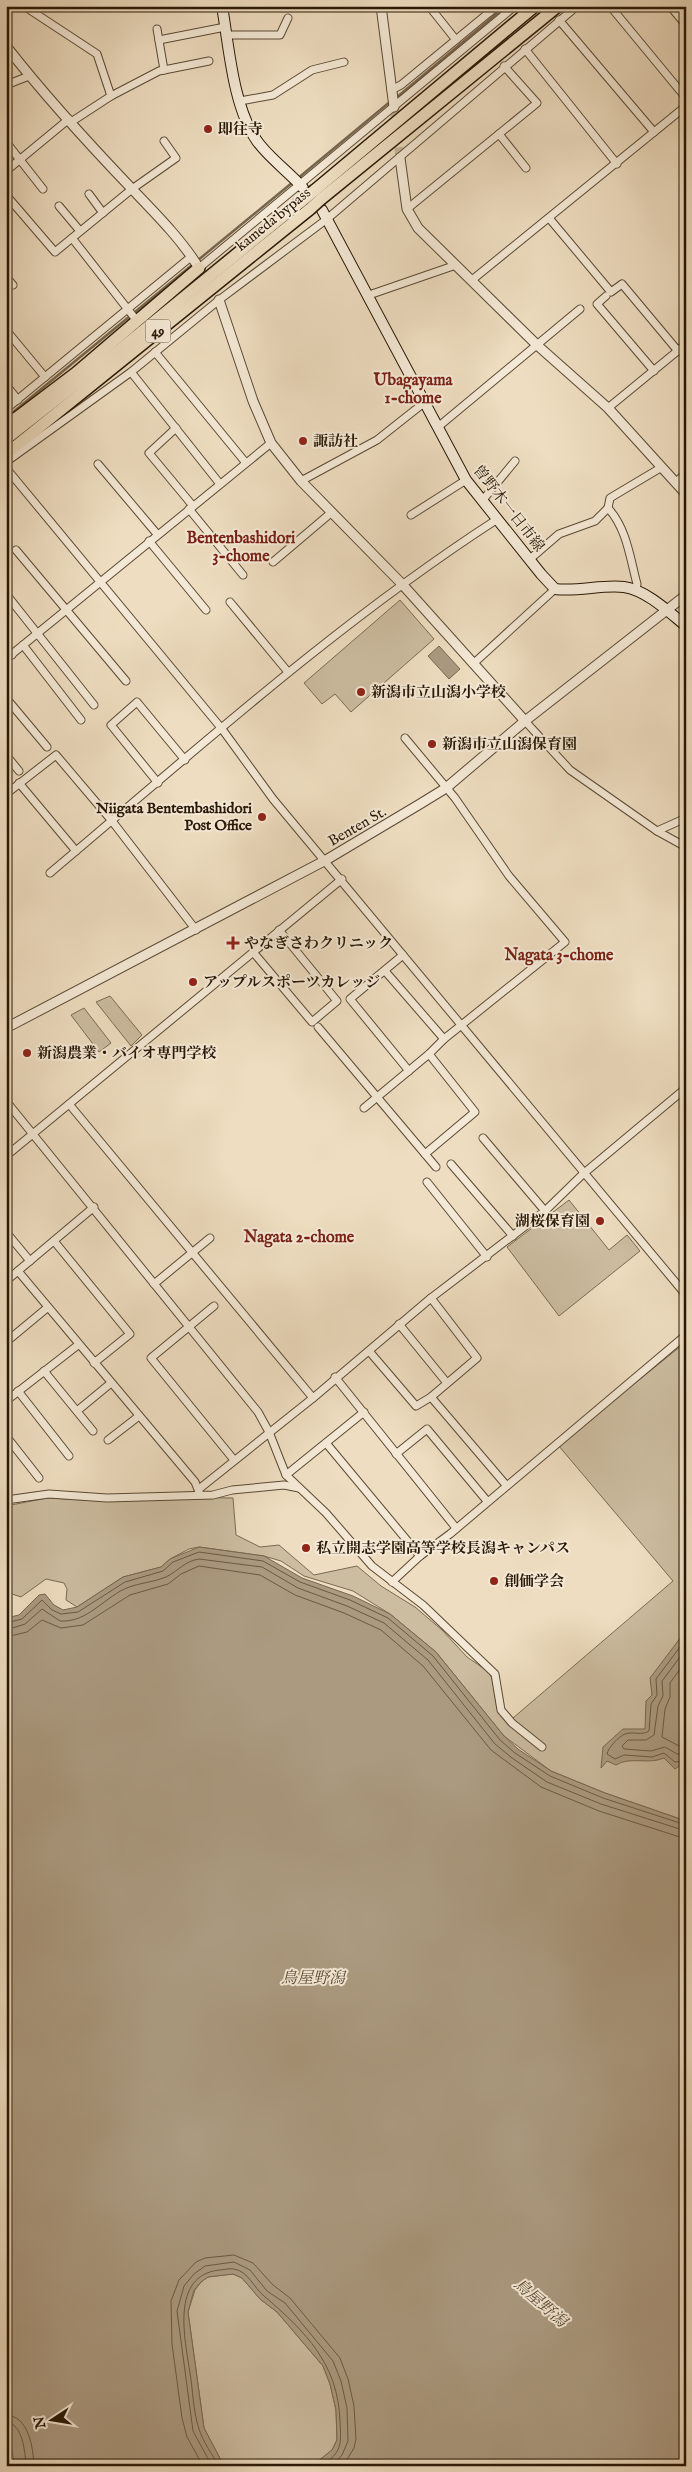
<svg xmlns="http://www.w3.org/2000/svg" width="692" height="2472" font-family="'IM FELL English','Noto Serif JP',serif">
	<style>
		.green { fill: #ccbca0; stroke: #7a6a52 }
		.water { fill: #ab9a80; stroke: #77664f }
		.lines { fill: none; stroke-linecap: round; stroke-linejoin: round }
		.shore { stroke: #6a5942; stroke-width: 1 }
		.stream { stroke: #77664f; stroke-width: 2.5 }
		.tertiary-tunnel { stroke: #c6b69b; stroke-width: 9; stroke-dasharray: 9 4.5; stroke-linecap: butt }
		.minor-casing { stroke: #5a4934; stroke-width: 9 }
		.tertiary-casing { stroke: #5a4934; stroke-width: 11 }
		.secondary-casing { stroke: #281805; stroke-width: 12 }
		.trunk-casing { stroke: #281805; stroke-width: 14 }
		.minor { stroke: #f4e9d6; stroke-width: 7 }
		.tertiary { stroke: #f4e9d6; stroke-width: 9 }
		.secondary { stroke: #f4e9d6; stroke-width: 10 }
		.trunk { stroke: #eeddc0; stroke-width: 11 }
		.trunk-bridge-casing { stroke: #281805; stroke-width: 14; stroke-linecap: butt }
		.trunk-bridge { stroke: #eeddc0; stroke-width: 11 }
		.poi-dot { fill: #8f2418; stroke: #f4e9d6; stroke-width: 2 }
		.labels { text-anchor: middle; stroke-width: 4; stroke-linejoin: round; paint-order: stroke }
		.shield { fill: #f4e9d6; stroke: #655744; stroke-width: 1 }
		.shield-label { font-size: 14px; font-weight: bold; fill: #281805 }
		.poi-label { font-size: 15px; font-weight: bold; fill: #281805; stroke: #f4e9d6; text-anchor: start }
		.street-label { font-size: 15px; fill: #281805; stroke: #f4e9d6 }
		.neighbourhood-label { font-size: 16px; font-weight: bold; fill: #7a1f14; stroke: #f4e9d6 }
		.water-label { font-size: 16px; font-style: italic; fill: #5c4c36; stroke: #f4e9d6 }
	</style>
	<rect width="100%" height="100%" fill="#eeddc0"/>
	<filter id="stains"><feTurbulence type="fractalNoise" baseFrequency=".004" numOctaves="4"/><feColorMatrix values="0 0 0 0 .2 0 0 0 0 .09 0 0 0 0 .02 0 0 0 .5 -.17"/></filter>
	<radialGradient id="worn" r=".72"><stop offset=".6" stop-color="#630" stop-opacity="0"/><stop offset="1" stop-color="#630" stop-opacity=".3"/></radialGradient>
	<g class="green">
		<polygon points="400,600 434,639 351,712 335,694 322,704 304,683"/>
		<polygon points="110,996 142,1035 131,1046 96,1002"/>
		<polygon points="84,1008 111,1043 99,1052 71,1015"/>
		<polygon points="569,1200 609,1250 627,1235 640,1251 559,1316 507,1247"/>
		<polygon points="686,1342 686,1821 605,1793 551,1771 504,1736 436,1652 390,1614 353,1591 304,1576 281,1561 264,1556 199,1547 189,1549 170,1559 161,1567 123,1577 77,1607 66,1600 67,1589 64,1583 46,1579 21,1597 6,1592 6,1506 47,1498 102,1501 160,1497 233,1498 236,1535 260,1547 279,1545 314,1575 357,1566 381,1586 415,1607 442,1630 467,1657 489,1672 493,1681 497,1709 502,1706 513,1718 673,1581 558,1445"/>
		<polygon points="233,2274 242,2278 260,2299 277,2312 323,2366 330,2384 336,2410 337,2440 332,2450 312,2466 224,2466 204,2428 188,2312 195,2290 201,2282 208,2277"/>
	</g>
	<g class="water">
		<polygon points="439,646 460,669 449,679 428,656"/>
		<polygon points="199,1547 264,1556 302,1578 353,1596 390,1614 436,1652 504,1736 518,1749 551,1771 605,1793 686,1821 686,2466 312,2466 332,2450 337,2440 336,2410 330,2384 323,2366 277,2312 260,2299 242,2278 233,2274 208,2277 201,2282 194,2290 188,2312 204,2428 224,2466 15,2466 6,2423 6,1618 19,1615 39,1595 45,1594 54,1605 63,1610 77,1607 123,1577 161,1567 170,1559"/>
		<path d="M681,1637H686V1766L681,1765L675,1769L664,1758C648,1765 630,1756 616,1765L607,1761L601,1768L603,1747L623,1729H645L646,1701L652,1695L650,1678Z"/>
	</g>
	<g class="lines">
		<g class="shore">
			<polyline points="6,1623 22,1619 42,1600 52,1610 61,1614 78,1612 125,1582 163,1571 173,1562 199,1552 263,1561 300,1582 350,1600 388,1618 433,1656 500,1740 515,1753 550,1776 603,1798 686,1825"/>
			<path d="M6,1630L25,1624L42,1609L60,1621C88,1623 105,1596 129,1587C140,1583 154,1582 166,1577C178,1571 185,1561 199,1559L262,1567L298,1588L347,1606L384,1623L428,1660L495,1744L512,1758L547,1782L601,1804L686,1831"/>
			<polyline points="6,1637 27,1632 42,1620 61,1628 83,1625 130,1595 168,1584 181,1574 199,1566 260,1575 295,1595 344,1613 381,1630 423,1666 491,1750 541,1787 599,1811 686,1839"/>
			<path d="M686,1642L683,1643L656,1679L657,1695L651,1704L649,1731C642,1736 633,1731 625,1734C619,1736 608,1748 607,1754L615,1759L624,1755L652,1757L664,1753L675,1762L686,1761"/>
			<polyline points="686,1649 662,1681 663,1696 658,1706 654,1735 646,1740 628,1740 622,1746 624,1749 651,1751 665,1747 677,1754 686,1754"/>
			<polyline points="686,1661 670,1683 670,1697 665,1709 662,1737 679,1746 686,1747"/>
			<path d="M6,2415C29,2416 33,2447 34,2466"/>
			<path d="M6,2422C23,2423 25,2452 26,2466"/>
			<polyline points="203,2466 187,2437 182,2418 172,2344 171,2301 179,2280 196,2262 205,2258 234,2255 253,2263 273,2285 290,2298 340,2358 348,2379 354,2406 356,2439 354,2448 343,2466"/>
			<polyline points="212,2466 193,2431 177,2311 184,2286 194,2274 205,2266 234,2262 250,2270 267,2291 285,2303 333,2361 341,2381 347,2408 348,2441 342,2455 332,2466"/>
			<path d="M219,2466C212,2454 203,2442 199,2429C193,2411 193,2391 190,2373C185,2339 170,2276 219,2270C223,2270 229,2268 234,2269C248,2271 254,2288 264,2296C306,2332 338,2364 340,2421C341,2444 343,2452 321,2466"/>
		</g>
		<g class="stream">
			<polyline points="396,98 506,6"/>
			<polyline points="297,179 391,101"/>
			<polyline points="6,418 293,182"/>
		</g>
		<polyline class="tertiary-tunnel" points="394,107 400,158"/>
		<defs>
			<g id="minor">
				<polyline points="24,6 97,54 111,96"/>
				<polyline points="429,6 456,40"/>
				<polyline points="485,6 490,12"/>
				<polyline points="610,6 686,98"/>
				<polyline points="670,6 686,25"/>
				<polyline points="559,20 654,132"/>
				<polyline points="157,29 164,70"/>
				<polyline points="227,35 280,35 288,18"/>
				<polyline points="159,40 220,28"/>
				<polyline points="525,49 617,164"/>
				<polyline points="6,85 29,76"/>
				<polyline points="391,90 401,85 497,6"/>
				<polyline points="240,101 273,95 312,70 344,62"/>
				<polyline points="71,122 111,96 159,71 209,61"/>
				<polyline points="499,134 526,168"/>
				<polyline points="6,142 43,189"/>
				<polyline points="6,171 69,119"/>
				<polyline points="89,194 103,213"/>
				<polyline points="6,195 55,252 132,189 176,158 164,141"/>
				<polyline points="59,206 80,231"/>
				<polyline points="407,209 537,103 504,66"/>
				<polyline points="549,218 611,292 622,284 678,351"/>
				<polyline points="72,238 137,321"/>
				<polyline points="199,268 515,6"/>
				<polyline points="6,277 13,285"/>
				<polyline points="472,280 686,106"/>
				<polyline points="369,295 456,265"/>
				<polyline points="606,296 597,304 654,371"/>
				<polyline points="6,330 45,377"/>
				<polyline points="155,352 246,463"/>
				<polyline points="131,372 220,484"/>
				<polyline points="6,385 18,400"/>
				<polyline points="608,408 686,344"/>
				<polyline points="6,409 192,256"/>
				<polyline points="438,427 580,309"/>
				<polyline points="176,428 149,453 193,506"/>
				<polyline points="6,462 131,372 219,300 327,219 577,6"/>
				<polyline points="98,464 157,534"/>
				<polyline points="6,468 222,729 273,799 686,1295"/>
				<polyline points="301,481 377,440 425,402"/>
				<polyline points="676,482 686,473"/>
				<polyline points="482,501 515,461"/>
				<polyline points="189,509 243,575"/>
				<polyline points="411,515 466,480"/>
				<polyline points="149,541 206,610"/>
				<polyline points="16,550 126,681"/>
				<polyline points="530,559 559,534 595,521 608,508"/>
				<polyline points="273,562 332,512"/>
				<path d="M636,590L637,584C630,558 627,529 608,508L610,498L662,467"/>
				<polyline points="6,594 94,705"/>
				<polyline points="230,602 288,672"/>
				<polyline points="23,645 81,720"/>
				<polyline points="6,648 12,655"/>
				<polyline points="6,659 271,443"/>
				<polyline points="473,664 555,589"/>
				<polyline points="6,698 47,747"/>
				<polyline points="525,721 570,770 657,831 686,818"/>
				<polyline points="6,755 19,771"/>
				<polyline points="19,783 76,851"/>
				<polyline points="158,783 111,725 137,702 185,760"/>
				<polyline points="6,794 56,755 112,821 196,930"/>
				<polyline points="657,831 686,847"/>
				<path d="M50,873C195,751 337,623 496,520"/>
				<polyline points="253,952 312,1022 337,1001 279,930"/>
				<polyline points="403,955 350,999 409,1071"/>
				<polyline points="385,971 444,1039"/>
				<polyline points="318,1027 436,1167"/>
				<polyline points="6,1101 258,1412 269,1432 286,1475 326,1513 372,1566 423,1605 495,1674 501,1710 512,1723 542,1747"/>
				<polyline points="69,1104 313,1398"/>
				<polyline points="364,1108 429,1054 444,1039 565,942 509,876 455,798 405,738"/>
				<polyline points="483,1138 545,1211"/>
				<polyline points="425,1154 475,1112 429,1054"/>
				<polyline points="6,1156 342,879"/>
				<polyline points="451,1164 513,1236"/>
				<polyline points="427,1182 487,1257"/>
				<polyline points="6,1232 30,1261"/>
				<polyline points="54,1241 130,1334 94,1363"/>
				<polyline points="18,1271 195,1482 199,1492"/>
				<polyline points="6,1281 94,1207"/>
				<polyline points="154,1284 210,1238"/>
				<polyline points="214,1306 151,1358 234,1460"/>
				<polyline points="399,1324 447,1383"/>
				<polyline points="6,1342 47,1308"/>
				<polyline points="369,1351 416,1406 431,1397 477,1358 431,1298"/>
				<polyline points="44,1371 93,1431"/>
				<polyline points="335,1377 456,1528"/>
				<polyline points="18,1391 69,1456"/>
				<polyline points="431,1397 506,1485"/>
				<polyline points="6,1401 78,1345"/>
				<polyline points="77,1411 111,1383"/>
				<polyline points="6,1436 39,1478"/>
				<polyline points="108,1440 139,1416"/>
				<polyline points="326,1443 420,1556"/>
				<polyline points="396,1454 427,1429 487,1501"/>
				<polyline points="286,1475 364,1412"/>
				<polyline points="199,1489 313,1398 431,1298 545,1211 583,1174 686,1088"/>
				<polyline points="6,1500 49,1494 107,1498 213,1495 232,1490 284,1485 299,1488"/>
				<polyline points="392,1582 420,1556 450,1534 686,1335"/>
			</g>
			<g id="tertiary">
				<polyline points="381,6 394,107"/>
				<path d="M6,46C45,96 89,144 133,190C156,214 181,239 199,268"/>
				<polyline points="400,158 407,209 418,228 537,345 608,408 686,494"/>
				<polyline points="219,300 253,401 271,443 301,481 402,584 525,721"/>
				<polyline points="6,1028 326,860 420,804 446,788 525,721 686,595"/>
			</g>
			<g id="secondary">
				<path d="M222,6C229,47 233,107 257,141C269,158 289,172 303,188"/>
				<path d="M322,210L466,480L541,574L555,589C578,592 604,584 624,587C646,590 669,612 686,626"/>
			</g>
			<g id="trunk">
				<polyline points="315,190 535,6"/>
				<polyline points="321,199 558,6"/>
				<polyline points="6,426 76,373 199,268"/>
				<polyline points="6,439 112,356 303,200"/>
				<polyline points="6,454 310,209"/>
			</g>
		</defs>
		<use href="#minor" class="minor-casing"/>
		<use href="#tertiary" class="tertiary-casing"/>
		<use href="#secondary" class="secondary-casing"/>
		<use href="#trunk" class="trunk-casing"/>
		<use href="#minor" class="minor"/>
		<use href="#tertiary" class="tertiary"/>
		<use href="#secondary" class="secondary"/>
		<use href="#trunk" class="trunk"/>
		<defs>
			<g id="trunk-bridge">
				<polyline points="303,200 315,190"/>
				<polyline points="310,209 321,199"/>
			</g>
		</defs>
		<use href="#trunk-bridge" class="trunk-bridge-casing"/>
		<use href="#trunk-bridge" class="trunk-bridge"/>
	</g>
	<g class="poi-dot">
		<circle cx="208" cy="129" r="5"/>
		<circle cx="303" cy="441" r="5"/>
		<circle cx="361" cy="692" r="5"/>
		<circle cx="432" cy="744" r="5"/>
		<circle cx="262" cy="817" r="5"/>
		<path d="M230.5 935.5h5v5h5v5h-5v5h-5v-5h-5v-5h5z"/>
		<circle cx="193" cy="982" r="5"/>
		<circle cx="27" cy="1053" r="5"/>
		<circle cx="600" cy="1221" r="5"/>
		<circle cx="306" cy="1548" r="5"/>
		<circle cx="494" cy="1581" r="5"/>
	</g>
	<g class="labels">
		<rect class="shield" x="145.5" y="319.5" width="25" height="23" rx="4"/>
		<g class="shield-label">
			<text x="158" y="336">49</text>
		</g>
		<g class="poi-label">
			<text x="218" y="134">即往寺</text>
			<text x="313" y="446">諏訪社</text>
			<text x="371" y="697">新潟市立山潟小学校</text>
			<text x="442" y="749">新潟市立山潟保育園</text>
			<text x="252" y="813" text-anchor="end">Niigata Bentembashidori<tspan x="252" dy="17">Post Office</tspan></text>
			<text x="244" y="948">やなぎさわクリニック</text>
			<text x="203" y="987">アップルスポーツカレッジ</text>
			<text x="37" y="1058">新潟農業・バイオ専門学校</text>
			<text x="590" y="1226" text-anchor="end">湖桜保育園</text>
			<text x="316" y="1553">私立開志学園高等学校長潟キャンパス</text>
			<text x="504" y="1586">創価学会</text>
		</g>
		<g class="street-label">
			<text transform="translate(273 219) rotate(-39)" y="5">kameda bypass</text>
			<text transform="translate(509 508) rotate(52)" y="5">曽野木一日市線</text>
			<text transform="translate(357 826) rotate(-30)" y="5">Benten St.</text>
		</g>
		<g class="neighbourhood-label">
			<text x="413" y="385">Ubagayama<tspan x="413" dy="18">1-chome</tspan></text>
			<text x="241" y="543">Bentenbashidori<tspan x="241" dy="18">3-chome</tspan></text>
			<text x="559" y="960">Nagata 3-chome</text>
			<text x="299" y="1242">Nagata 2-chome</text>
		</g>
		<g class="water-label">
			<text x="313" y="1983">鳥屋野潟</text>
			<text transform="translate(541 2302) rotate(41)" y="6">鳥屋野潟</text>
		</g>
	</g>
	<rect width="692" height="2472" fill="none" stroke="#eeddc0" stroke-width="25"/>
	<rect x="8" y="8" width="677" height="2457" fill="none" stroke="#281805" stroke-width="2.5"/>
	<rect x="12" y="12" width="667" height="2447" fill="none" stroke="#281805"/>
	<g transform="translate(52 2420) rotate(258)" stroke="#f4e9d6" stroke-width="4" paint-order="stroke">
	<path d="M0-4L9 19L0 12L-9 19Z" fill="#281805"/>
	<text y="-8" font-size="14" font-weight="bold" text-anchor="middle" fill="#281805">N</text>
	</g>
	<rect width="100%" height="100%" filter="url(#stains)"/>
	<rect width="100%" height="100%" fill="url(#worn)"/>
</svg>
